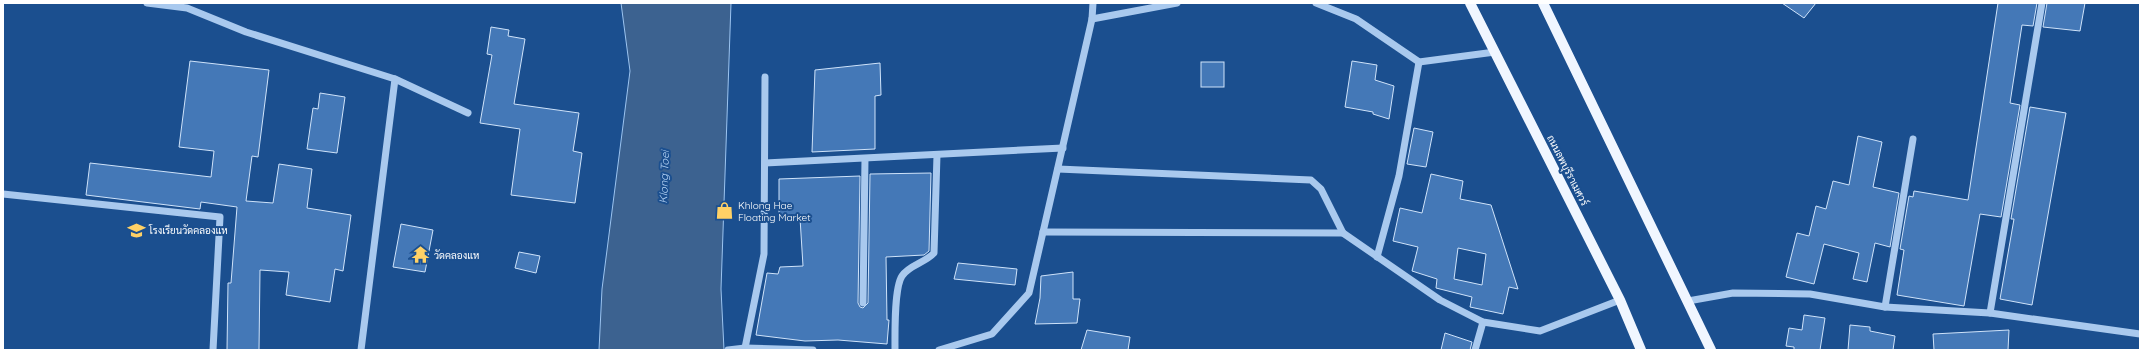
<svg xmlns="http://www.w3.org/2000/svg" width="2143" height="353" font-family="Quicksand,Sarabun,sans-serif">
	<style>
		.water { fill: #3c6290; stroke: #9cc4f0 }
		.building { fill: #4478b7; stroke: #cfe3fa; fill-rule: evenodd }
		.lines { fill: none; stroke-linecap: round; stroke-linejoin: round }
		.minor { stroke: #a9c9ee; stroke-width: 7 }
		.major { stroke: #f0f6ff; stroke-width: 10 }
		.labels { text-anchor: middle; stroke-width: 4; stroke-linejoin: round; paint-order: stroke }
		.street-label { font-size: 10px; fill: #fff; stroke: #1b4f8f }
		.poi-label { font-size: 10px; fill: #fff; stroke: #1b4f8f; text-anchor: start }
		.water-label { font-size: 11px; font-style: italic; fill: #b5d3f5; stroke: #1b4f8f }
	</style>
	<rect width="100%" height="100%" fill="#1b4f8f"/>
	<polygon class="water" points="621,3 731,3 721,289 724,350 599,350 602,289 630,71"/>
	<g class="building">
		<polygon points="1782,3 1816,3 1804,18"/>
		<polygon points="1998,3 2037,3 2033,26 2022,25 2010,103 2020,105 2001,217 1980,214 1964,306 1897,295 1904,250 1900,249 1909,196 1913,197 1914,191 1968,200"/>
		<polygon points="2047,3 2085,3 2080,31 2043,27"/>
		<polygon points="491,27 509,30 508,36 525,39 514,104 579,113 573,151 582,153 575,203 511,195 520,129 480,123 492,55 487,54"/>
		<polygon points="190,61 269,70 258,157 252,156 246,201 273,203 279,164 312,169 307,208 351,215 343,271 335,269 330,302 286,295 289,272 260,270 259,350 227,350 228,283 231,283 237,207 201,202 200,209 86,195 90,163 211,177 214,151 179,147"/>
		<polygon points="1352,61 1377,65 1375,80 1394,86 1389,119 1373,114 1373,112 1345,107"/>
		<rect x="1201" y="62" width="23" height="25"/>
		<polygon points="880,63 881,95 875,96 875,149 812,152 815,70"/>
		<polygon points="320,93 345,97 337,153 307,149 313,108 318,109"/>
		<polygon points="2030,107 2066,113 2032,305 2000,299 2014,219 2011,219"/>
		<polygon points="1414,128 1433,132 1426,167 1407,164"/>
		<polygon points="1858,136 1882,142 1873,187 1899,193 1890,247 1875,243 1867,282 1853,279 1859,253 1824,244 1814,284 1786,277 1797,233 1809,236 1816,206 1826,209 1833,181 1849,185"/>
		<polygon points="931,173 929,251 924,255 886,257 887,320 889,320 887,344 838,340 805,341 756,335 767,273 778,274 780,267 803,266 800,218 779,217 779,179 860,176 858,303 860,307 863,308 868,303 870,174"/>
		<path d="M1431,174L1463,181L1460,199L1491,205L1518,289L1509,287L1503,314L1470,307L1472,297L1436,288L1437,279L1412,271L1418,247L1393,241L1400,208L1422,213ZM1458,248L1486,254L1482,285L1454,279Z"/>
		<polygon points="401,224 433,230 425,272 393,267"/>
		<polygon points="519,252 540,256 536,273 515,268"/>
		<polygon points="958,263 1017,269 1015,285 954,279"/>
		<polygon points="1073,272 1073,299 1080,299 1077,323 1035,324 1040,298 1041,276"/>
		<polygon points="1804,315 1825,318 1820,350 1794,350 1794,347 1786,346 1789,328 1802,330"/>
		<polygon points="1850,325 1870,327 1870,331 1895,336 1893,350 1848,350"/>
		<polygon points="1087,330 1130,337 1128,350 1081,350"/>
		<polygon points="2009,330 2008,350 1934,350 1933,334"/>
		<polygon points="1445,333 1472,342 1470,350 1441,350"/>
	</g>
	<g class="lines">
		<g class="minor">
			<polyline points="147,3 187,8 246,32 395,79 361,350"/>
			<polyline points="1316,3 1356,19 1419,62 1495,52"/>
			<polyline points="1092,19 1177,3"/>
			<polyline points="395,79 468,113"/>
			<polyline points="765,163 1063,148"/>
			<polyline points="1058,169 1311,180 1321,189 1343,233 1440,300 1483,322 1540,331 1620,300"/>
			<polyline points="3,194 220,217 213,350"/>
			<polyline points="1043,232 1343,233"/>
			<polyline points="1377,257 1399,176 1419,62"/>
			<polyline points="1688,301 1733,293 1810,294 1885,307 1990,313 2140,334"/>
			<polyline points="863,303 865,159"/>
			<polyline points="1885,307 1913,139"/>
			<polyline points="1990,313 2042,3"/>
			<polyline points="745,348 764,254 765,77"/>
			<polyline points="728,350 745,348 813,350"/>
			<path d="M895,350C895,334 894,288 902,276C909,265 925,263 934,253L937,155"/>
			<polyline points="939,350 992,334 1029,293 1092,19 1093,3"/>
			<polyline points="1475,350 1483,322"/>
		</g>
		<g class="major">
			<polyline points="1470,3 1620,300 1641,350"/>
			<polyline points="1543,3 1711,350"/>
		</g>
	</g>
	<defs>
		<symbol id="shop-bare" viewBox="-9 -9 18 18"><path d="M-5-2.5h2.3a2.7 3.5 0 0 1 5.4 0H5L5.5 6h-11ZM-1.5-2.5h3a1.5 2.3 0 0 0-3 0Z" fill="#ffd166" stroke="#1b4f8f" stroke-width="2.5" paint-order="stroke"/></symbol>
		<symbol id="school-bare" viewBox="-9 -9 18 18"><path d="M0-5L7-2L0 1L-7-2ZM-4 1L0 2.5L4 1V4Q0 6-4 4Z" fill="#ffd166" stroke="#1b4f8f" stroke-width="2.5" paint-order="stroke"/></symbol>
		<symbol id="temple-bare" viewBox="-9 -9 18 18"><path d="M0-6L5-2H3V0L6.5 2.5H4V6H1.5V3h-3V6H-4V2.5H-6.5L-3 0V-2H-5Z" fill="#ffd166" stroke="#1b4f8f" stroke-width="2.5" paint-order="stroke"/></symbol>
	</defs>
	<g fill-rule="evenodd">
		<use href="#shop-bare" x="712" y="198" width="25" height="25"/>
		<use href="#school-bare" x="124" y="218" width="25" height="25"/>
		<use href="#temple-bare" x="408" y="242" width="25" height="25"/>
	</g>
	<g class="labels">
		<g class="street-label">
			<text transform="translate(1568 170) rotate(63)" y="4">ถนนลพบุรีราเมศวร์</text>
		</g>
		<g class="poi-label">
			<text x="738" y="209">Khlong Hae<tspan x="738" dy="12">Floating Market</tspan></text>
			<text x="149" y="234">โรงเรียนวัดคลองแห</text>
			<text x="434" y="259">วัดคลองแห</text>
		</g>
		<g class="water-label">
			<text transform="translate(664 177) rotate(-88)" y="4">Klong Toei</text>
		</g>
	</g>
	<rect width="2143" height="353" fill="none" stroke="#ffffff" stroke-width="8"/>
</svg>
